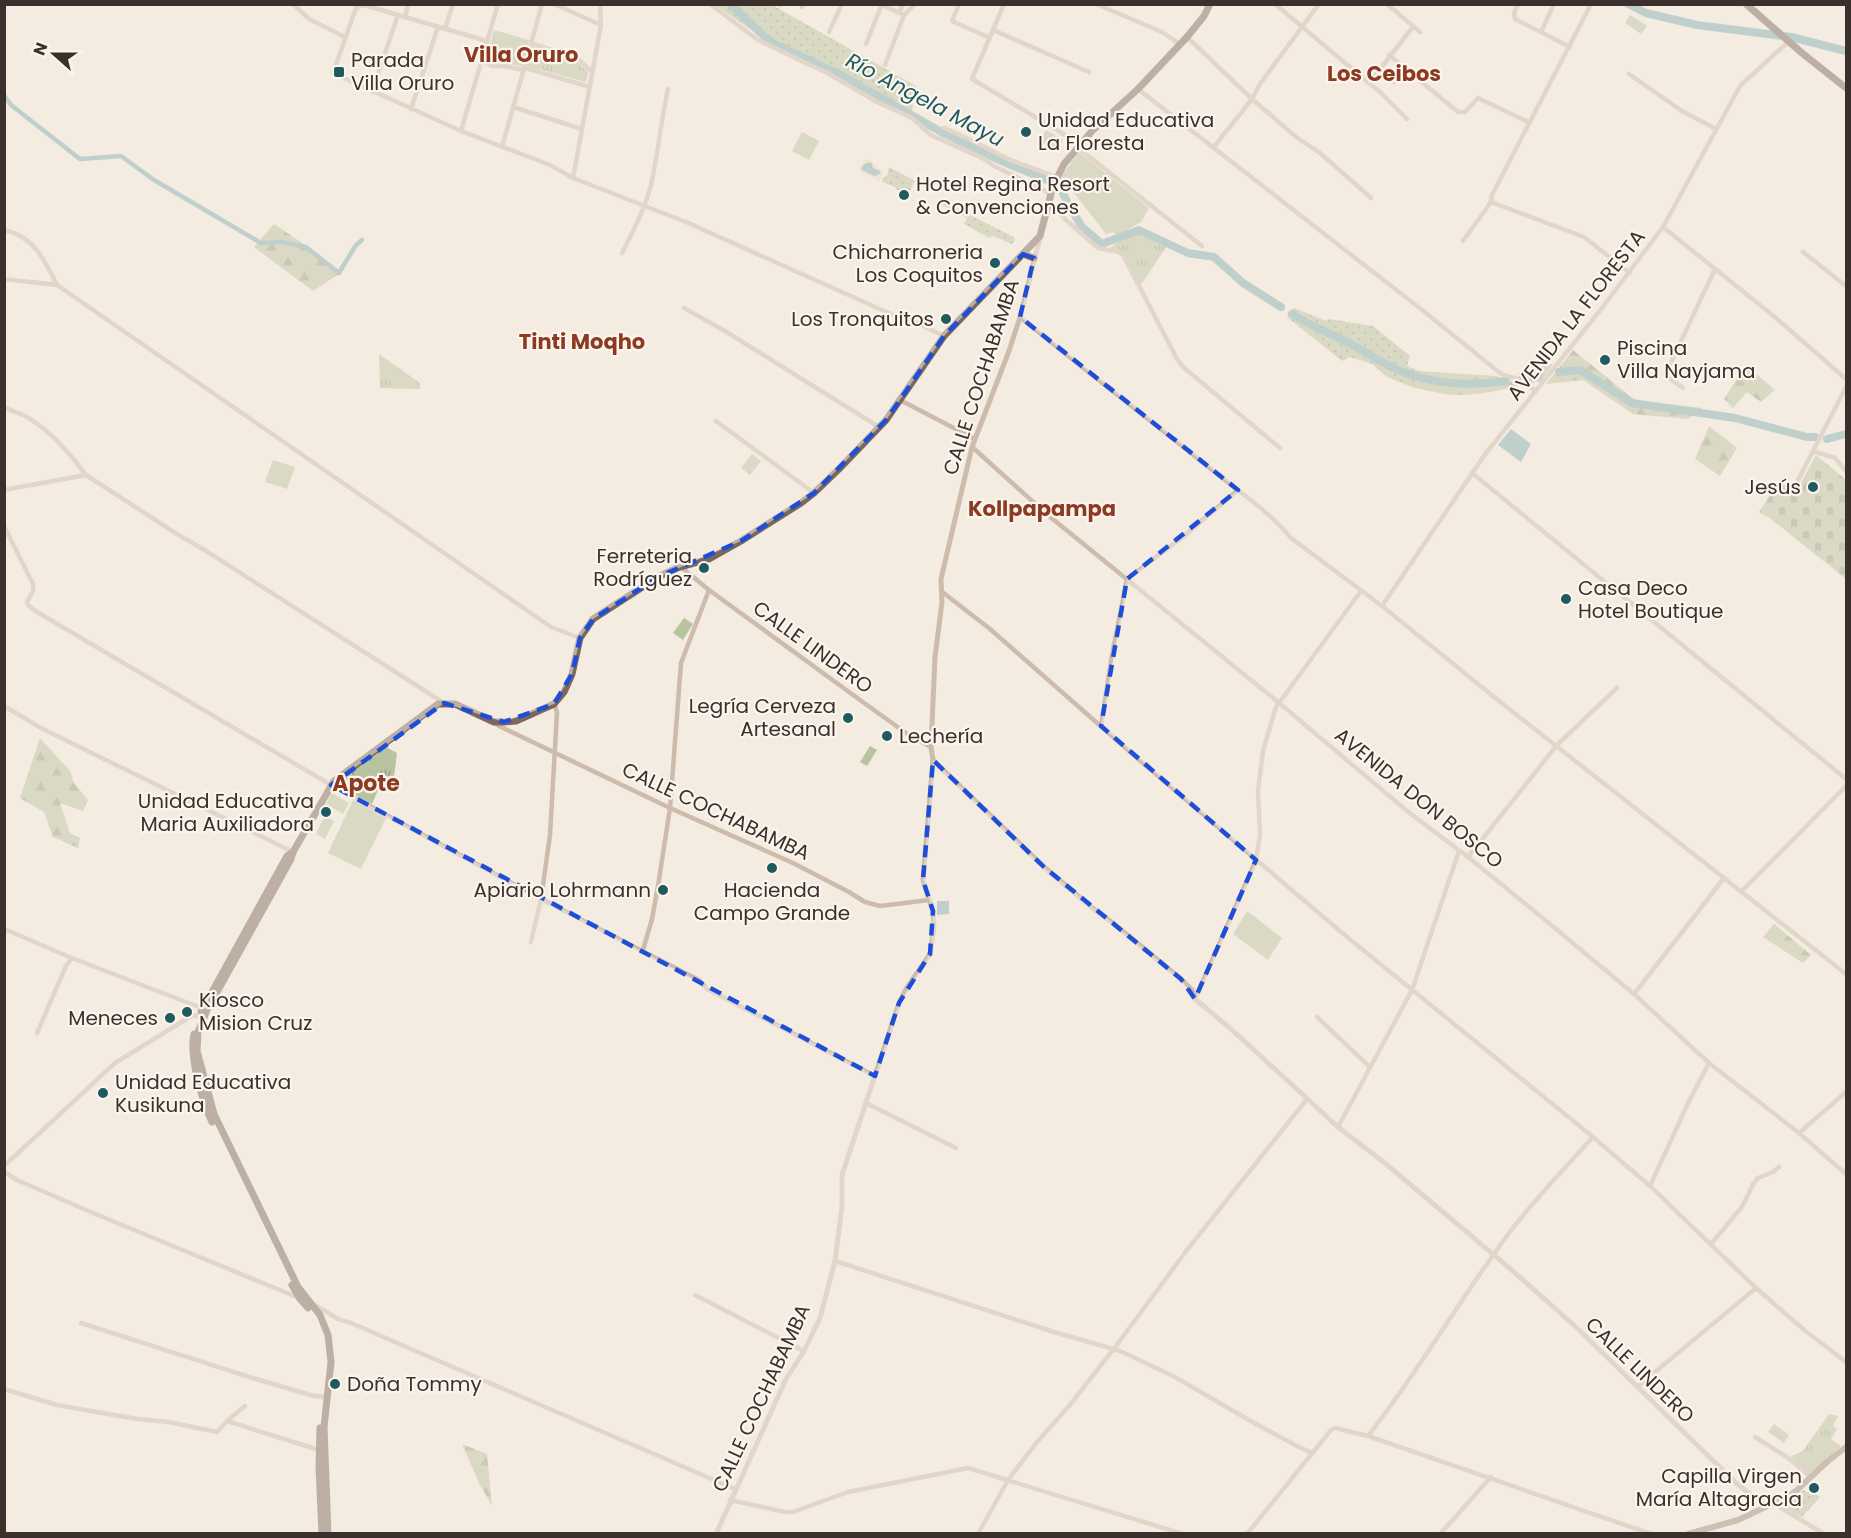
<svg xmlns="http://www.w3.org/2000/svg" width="1851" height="1538" font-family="Poppins,sans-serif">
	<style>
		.grass { fill: url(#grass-dots) }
		.forest { fill: url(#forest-firs) }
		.cemetery { fill: url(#cemetery-stones) }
		.park { fill: url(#park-tufts) }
		.pitch { fill: #b8c4a0 }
		.plaza { fill: #ecdcc8 }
		.water { fill: #7fb0b2 }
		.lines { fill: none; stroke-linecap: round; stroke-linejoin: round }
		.canal { stroke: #7fb0b2; stroke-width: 4.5 }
		.river { stroke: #7fb0b2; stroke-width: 8 }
		.minor { stroke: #cdbbac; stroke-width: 4.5 }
		.tertiary { stroke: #cdbbac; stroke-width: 5 }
		.secondary { stroke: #a18a7d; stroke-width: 6 }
		.primary { stroke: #7d675c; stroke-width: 7 }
		.marked { fill: none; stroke: #1d4ed8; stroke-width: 4.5; stroke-dasharray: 12 8; stroke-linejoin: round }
		.poi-dot { fill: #1f5a5e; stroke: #fbf5ee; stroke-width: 2 }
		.labels { text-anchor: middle; stroke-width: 4.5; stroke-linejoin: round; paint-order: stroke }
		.poi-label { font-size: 20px; fill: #3b302b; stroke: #fbf5ee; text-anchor: start }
		.street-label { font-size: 20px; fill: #3b302b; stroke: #fbf5ee }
		.neighbourhood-label { font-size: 21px; font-weight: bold; fill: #8c3b22; stroke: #fbf5ee }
		.water-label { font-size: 21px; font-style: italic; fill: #1f5a5e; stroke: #fbf5ee }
		.quarter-label { font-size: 22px; font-weight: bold; fill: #8c3b22; stroke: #fbf5ee }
	</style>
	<defs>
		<pattern id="grass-dots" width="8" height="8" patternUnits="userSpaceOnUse" patternTransform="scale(1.5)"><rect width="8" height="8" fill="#b8c4a0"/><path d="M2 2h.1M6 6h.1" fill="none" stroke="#97a083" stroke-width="1.8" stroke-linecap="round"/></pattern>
		<pattern id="forest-firs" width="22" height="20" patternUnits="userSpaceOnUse" patternTransform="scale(1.5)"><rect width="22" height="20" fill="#b8c4a0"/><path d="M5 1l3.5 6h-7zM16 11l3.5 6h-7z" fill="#97a083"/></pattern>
		<pattern id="cemetery-stones" width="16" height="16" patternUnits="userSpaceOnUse" patternTransform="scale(1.5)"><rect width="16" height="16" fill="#b8c4a0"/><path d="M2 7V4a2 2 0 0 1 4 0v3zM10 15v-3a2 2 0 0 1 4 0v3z" fill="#97a083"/></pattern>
		<pattern id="park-tufts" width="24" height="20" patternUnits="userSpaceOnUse" patternTransform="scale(1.5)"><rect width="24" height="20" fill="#b8c4a0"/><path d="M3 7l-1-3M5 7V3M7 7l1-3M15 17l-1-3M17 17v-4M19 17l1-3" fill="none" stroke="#97a083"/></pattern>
	</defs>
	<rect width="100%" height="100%" fill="#f4ebe1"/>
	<g class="grass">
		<polygon points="715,5 726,5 763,38"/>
		<polygon points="734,5 772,5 916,86 912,111 882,96 838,71 784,45 767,34"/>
		<polygon points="889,167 915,181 907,196 900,193 895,187 882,182 883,178 887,176"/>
		<polygon points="944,202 1014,237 1015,241 1012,244 993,236 989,238 964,224 967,218 942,205"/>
		<polygon points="1294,308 1326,321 1329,319 1373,326 1410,356 1407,366 1419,371 1412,387 1387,377 1372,364 1350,357 1342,361 1287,317"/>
		<polygon points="1804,1490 1807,1492 1811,1490 1820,1497 1802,1517 1784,1508 1782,1503"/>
	</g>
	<g class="forest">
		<polygon points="274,224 301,242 339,274 313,291 254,247"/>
		<polygon points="1573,350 1635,400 1702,408 1688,419 1633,414 1583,380 1546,384"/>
		<polygon points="1553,364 1540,382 1529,383 1517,374 1526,367"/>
		<polygon points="1746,365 1775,390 1761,402 1747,392 1733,408 1724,399"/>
		<path d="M1419,371L1496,376L1521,385C1500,391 1477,395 1455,395C1440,394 1426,390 1412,387Z"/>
		<polygon points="1709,426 1737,448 1720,476 1695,459"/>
		<polygon points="40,738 70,771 74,783 88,800 83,811 60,803 70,833 80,838 78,848 53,837 44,812 20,798"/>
		<polygon points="1774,924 1811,955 1803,963 1763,937"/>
		<polygon points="462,1444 487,1454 492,1506 479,1483"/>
	</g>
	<polygon class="cemetery" points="1816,455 1846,480 1846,579 1771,519 1759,512 1779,482 1796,492"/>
	<g class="park">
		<polygon points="533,46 576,61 588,72 586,82 527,66"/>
		<polygon points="1137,233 1166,247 1141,285 1124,254 1110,248 1121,240"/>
		<polygon points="379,354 420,383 420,389 380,388"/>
		<polygon points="384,746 397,753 393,785 381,783 372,804 335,784"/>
		<polygon points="1829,1414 1838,1416 1833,1426 1837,1429 1831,1439 1841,1446 1813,1472 1809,1473 1795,1461 1791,1456 1803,1451"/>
	</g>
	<g class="pitch">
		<polygon points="1630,15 1647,26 1641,34 1625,23"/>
		<path d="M494,30L529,40L523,66C510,63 494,67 487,56Z"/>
		<polygon points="1046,130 1063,140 1056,151 1040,141"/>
		<polygon points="802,132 819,141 809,160 792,151"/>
		<polygon points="1079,152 1149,208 1141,222 1120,234 1116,235 1113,232 1106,234 1061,176"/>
		<polygon points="752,454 761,461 750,475 741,468"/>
		<polygon points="273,460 295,467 287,489 265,482"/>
		<polygon points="684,618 693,624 683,640 673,633"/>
		<polygon points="870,746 877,750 867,766 860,762"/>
		<polygon points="332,793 349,803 343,814 326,804"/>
		<polygon points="353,800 386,818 361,869 328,853"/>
		<polygon points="325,816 334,821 325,839 316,834"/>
		<polygon points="1247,911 1282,938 1268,960 1233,934"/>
		<polygon points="1774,1424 1789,1435 1784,1443 1768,1432"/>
	</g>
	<polygon class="plaza" points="865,159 871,161 881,170 884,171 879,182 861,172 859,168"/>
	<g class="water">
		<polygon points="870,162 872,164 873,168 880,171 880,174 874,176 862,170 861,169 864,164"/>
		<polygon points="1511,429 1531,444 1521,462 1498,445"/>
		<polygon points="937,901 949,901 949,914 937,915"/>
	</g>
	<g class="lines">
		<polyline class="canal" points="4,95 11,105 80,159 121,156 154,180 261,243 282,242 306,247 339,273 356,245 362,240"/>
		<g class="river">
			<polyline points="730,4 765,37 775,44 839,74 943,133 997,159 1047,180 1061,189 1068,204 1082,227 1102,244 1139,230 1188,253 1214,257 1243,283 1281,307"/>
			<polyline points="1628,4 1646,13 1697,25 1791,37 1846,51"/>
			<path d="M1292,314C1310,326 1330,333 1349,343C1367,353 1387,367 1406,373C1438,385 1472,386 1506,381"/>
			<polyline points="1559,372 1580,370 1632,403 1735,418 1807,437 1815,437"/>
			<polyline points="1522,379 1534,377 1539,374"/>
			<polyline points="1827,439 1846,434"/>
		</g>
		<g class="minor">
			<polyline points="293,4 309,19 345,37"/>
			<polyline points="554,4 601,25"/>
			<polyline points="710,4 758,40 829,74 877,102 912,118 931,135 984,159 994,166 1051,194"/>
			<polyline points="959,4 952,21 990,38"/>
			<polyline points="1004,4 972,79 1080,144"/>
			<polyline points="1096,4 1162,32 1180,44"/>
			<polyline points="1275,4 1381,93 1407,119"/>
			<polyline points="1387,4 1420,32"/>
			<polyline points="1518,4 1514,13 1515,19 1570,47"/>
			<polyline points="780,5 780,4"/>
			<polyline points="882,5 904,15"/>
			<polyline points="802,7 803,4"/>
			<polyline points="899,13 903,4"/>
			<polyline points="405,17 408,4"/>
			<polyline points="445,29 453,4"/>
			<polyline points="993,30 1089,72"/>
			<polyline points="829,32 842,4"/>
			<polyline points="1541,32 1554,4"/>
			<polyline points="1187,37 1252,99 1296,137 1320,153 1371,198"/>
			<polyline points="487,41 364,5 356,8 333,73 461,131 550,165 573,178 686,222 893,315 909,319 944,336"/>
			<polyline points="531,43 578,59 592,72"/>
			<polyline points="866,44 882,4"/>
			<polyline points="1389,55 1458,112 1465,112 1478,98 1530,123"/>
			<polyline points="481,60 492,66 504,66 519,69 525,68 590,87"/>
			<polyline points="885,65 904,15 915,4"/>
			<polyline points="1629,74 1682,111 1716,129"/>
			<polyline points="1394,82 1404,69"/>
			<polyline points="1369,83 1413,27"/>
			<polyline points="1138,89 1426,313 1495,369 1503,375 1515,378 1536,391"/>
			<polyline points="372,92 398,15"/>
			<polyline points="513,107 582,129"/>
			<polyline points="411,109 438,27"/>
			<polyline points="944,128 971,140 1010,160 1057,177"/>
			<polyline points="461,131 498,4"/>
			<polyline points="502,147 542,4"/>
			<polyline points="1077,147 1202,246"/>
			<polyline points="1213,148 1252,99 1260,84 1279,58 1319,4"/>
			<polyline points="573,178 601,25 600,4"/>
			<polyline points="1491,202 1584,237 1630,273"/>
			<polyline points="1049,204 1055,207 1066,220 1098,248 1119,252 1123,255 1177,359 1183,367 1280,448"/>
			<polyline points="1663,227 1776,318 1846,379"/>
			<path d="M4,230C33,236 45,260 57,285L551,627L580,638"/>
			<polyline points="1463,241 1491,202 1492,195 1591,4"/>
			<polyline points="1803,252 1846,286"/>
			<path d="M622,253C633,231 645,209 651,185C658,154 661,121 668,89"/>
			<polyline points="4,279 57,285"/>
			<polyline points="684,308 725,331 879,427"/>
			<path d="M1020,317C1083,369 1148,418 1211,469C1236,489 1271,513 1291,538L1382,606L1499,701L1846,974"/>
			<polyline points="1683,388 1665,375 1715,269"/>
			<polyline points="900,400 975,439"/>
			<path d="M4,407C12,412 22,413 30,419C52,432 71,455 86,475L177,534L203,549L444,703"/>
			<polyline points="716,421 814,493"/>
			<polyline points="972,447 1049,516 1278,702 1407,811 1468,857 1544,919 1634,994 1709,1063 1799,1133 1846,1174"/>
			<polyline points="1813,451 1835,458 1846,471"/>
			<polyline points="1472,473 1846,779"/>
			<polyline points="1795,486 1846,387"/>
			<polyline points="4,490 86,475"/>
			<polyline points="4,526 33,584 33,591 27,602 28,605 37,612 331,785 541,899 699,980 707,989 875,1076"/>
			<polyline points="681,567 709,590 849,692 910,736 931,747"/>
			<polyline points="941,591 990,629 1137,758 1341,932 1593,1137 1650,1186 1756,1288 1803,1329 1846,1362"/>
			<polyline points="1382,606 1486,453 1602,308 1663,227 1740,86 1789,41"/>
			<polyline points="4,706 41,728 293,852"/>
			<polyline points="494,722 499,726 670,808 793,863 849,892 865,902 880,906 929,900"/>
			<polyline points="1101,726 1112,655 1127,579 1183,537 1238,490"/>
			<polyline points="1468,857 1557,745 1617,688"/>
			<polyline points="1741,892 1846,786"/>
			<polyline points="4,929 72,958 204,1009"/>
			<polyline points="531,942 541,899 550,835 557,712 554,704"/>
			<polyline points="643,950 652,919 658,886 670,808 681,663 709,590"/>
			<polyline points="1634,994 1724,878"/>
			<polyline points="1195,999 1256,860 1260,834 1258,791 1263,751 1276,707 1361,591"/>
			<polyline points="1317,1017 1370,1067"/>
			<polyline points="37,1033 66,966 72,958"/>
			<polyline points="866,1103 956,1148"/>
			<polyline points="1338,1127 1412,990 1459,851"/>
			<polyline points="1799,1133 1846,1092"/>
			<polyline points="4,1166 115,1063 193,1015 203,1018"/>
			<polyline points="4,1172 17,1180 93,1213 299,1298"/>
			<polyline points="1650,1186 1689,1101 1709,1063"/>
			<polyline points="1711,1244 1742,1207 1753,1184 1758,1178 1773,1172 1779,1167"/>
			<polyline points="835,1261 1054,1332 1120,1351 1173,1376 1256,1424 1295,1445 1312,1453"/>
			<polyline points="695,1295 804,1351"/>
			<polyline points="315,1305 338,1319 351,1323 735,1489"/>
			<polyline points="81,1323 256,1379 314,1396 326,1397"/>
			<polyline points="1637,1387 1756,1288"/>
			<polyline points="4,1389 57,1405 137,1419 169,1422 217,1432 227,1421 322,1451"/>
			<polyline points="227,1421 245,1406"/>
			<path d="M1368,1436C1419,1371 1460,1299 1509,1233C1535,1199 1565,1168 1593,1137"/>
			<polyline points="1755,1437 1787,1457 1811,1477"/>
			<polyline points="730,1500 785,1512 793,1512 848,1492 968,1468 1183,1534"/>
			<polyline points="1773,1503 1824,1534"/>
			<polyline points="978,1534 1008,1480 1037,1442 1069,1406 1113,1350 1187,1250 1307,1099"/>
			<polyline points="1247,1534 1331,1430 1335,1428 1368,1436 1651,1534"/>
			<polyline points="1440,1534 1491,1477"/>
		</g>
		<g class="tertiary">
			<polyline points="933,760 1044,867 1091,907 1114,924 1181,979 1192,990 1195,999 1231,1029 1338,1127 1386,1164 1514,1272 1577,1328 1736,1483 1765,1506"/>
			<polyline points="716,1534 786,1379 804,1351 820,1318 835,1261 842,1206 842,1175 899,1003 906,989 930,954 934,928 933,911 923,880 933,760 931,747 935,657 942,602 941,579 972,447 1009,351 1020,317 1040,238"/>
		</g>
		<polyline class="secondary" points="1688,1534 1738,1520 1787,1497 1796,1491 1828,1461 1846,1447"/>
		<g class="primary">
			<polyline points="1746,4 1802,53 1846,88"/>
			<polyline points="1023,254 1034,258"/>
			<polyline points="201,1012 287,856 293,852"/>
			<path d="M194,1034C189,1056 202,1101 212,1122"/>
			<polyline points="292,1285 300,1299 308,1308"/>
			<polyline points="320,1428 319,1467 322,1534"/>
			<polyline points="328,1534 324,1427 331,1362 328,1335 320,1315 298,1287 214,1114 197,1051 198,1032 207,1010 291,859 293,852 334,781 438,704 455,704 494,722 504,722 516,721 554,704 564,692 572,674 580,638 593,619 658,577 677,568 709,559 741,541 801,503 814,493 839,469 886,420 944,336 1040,236 1053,186 1064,164 1092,131 1138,89 1187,37 1204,16 1210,4"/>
		</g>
	</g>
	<path d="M0 0H1851V1538H0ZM1023,254L1034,258L1020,317L1238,490L1127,579L1101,726L1256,860L1195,999L1181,979L1044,867L933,760L923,880L933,911L930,954L899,1003L875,1076L331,785L444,703L504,722L554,704L572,674L580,638L593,619L658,577L741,541L814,493L886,420L944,336Z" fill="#f4ebe1" fill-opacity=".55" fill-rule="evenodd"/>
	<path class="marked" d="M1023,254L1034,258L1020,317L1238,490L1127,579L1101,726L1256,860L1195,999L1181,979L1044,867L933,760L923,880L933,911L930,954L899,1003L875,1076L331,785L444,703L504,722L554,704L572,674L580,638L593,619L658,577L741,541L814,493L886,420L944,336Z"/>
	<g class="poi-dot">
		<rect x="333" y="66" width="12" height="12" rx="3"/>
		<circle cx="1026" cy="132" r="6"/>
		<circle cx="904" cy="195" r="6"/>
		<circle cx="995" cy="263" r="6"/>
		<circle cx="946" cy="319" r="6"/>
		<circle cx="1605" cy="360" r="6"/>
		<circle cx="1813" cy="487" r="6"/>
		<circle cx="704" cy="568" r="6"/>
		<circle cx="1566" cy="599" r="6"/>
		<circle cx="848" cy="718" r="6"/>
		<circle cx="887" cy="736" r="6"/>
		<circle cx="326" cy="812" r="6"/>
		<circle cx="772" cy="868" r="6"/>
		<circle cx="663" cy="890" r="6"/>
		<circle cx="187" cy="1012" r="6"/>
		<circle cx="170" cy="1018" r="6"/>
		<circle cx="103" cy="1093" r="6"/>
		<circle cx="335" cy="1384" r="6"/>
		<circle cx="1814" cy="1488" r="6"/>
	</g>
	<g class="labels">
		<g class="poi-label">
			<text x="351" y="67">Parada<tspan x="351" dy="23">Villa Oruro</tspan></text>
			<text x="1038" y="127">Unidad Educativa<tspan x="1038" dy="23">La Floresta</tspan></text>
			<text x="916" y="191">Hotel Regina Resort<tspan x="916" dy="23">&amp; Convenciones</tspan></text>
			<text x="983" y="259" text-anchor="end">Chicharroneria<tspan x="983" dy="23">Los Coquitos</tspan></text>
			<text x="934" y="326" text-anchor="end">Los Tronquitos</text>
			<text x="1617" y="355">Piscina<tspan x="1617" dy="23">Villa Nayjama</tspan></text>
			<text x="1801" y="494" text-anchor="end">Jesús</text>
			<text x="692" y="563" text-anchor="end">Ferreteria<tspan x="692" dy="23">Rodríguez</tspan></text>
			<text x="1578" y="595">Casa Deco<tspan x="1578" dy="23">Hotel Boutique</tspan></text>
			<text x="836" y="713" text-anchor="end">Legría Cerveza<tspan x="836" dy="23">Artesanal</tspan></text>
			<text x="899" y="743">Lechería</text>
			<text x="314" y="808" text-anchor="end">Unidad Educativa<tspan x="314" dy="23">Maria Auxiliadora</tspan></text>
			<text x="651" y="897" text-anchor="end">Apiario Lohrmann</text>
			<text x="772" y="897" text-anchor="middle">Hacienda<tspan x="772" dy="23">Campo Grande</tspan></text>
			<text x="199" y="1007">Kiosco<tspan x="199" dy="23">Mision Cruz</tspan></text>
			<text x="158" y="1025" text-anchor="end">Meneces</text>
			<text x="115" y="1089">Unidad Educativa<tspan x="115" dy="23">Kusikuna</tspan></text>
			<text x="347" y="1391">Doña Tommy</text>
			<text x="1802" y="1483" text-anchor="end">Capilla Virgen<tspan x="1802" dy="23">María Altagracia</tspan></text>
		</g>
		<g class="street-label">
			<text transform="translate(1576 315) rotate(-52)" y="7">AVENIDA LA FLORESTA</text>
			<text transform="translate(981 377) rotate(-72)" y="7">CALLE COCHABAMBA</text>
			<text transform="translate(813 647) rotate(36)" y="7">CALLE LINDERO</text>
			<text transform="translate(1419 798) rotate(39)" y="7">AVENIDA DON BOSCO</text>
			<text transform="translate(716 811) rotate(25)" y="7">CALLE COCHABAMBA</text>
			<text transform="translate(1640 1370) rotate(44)" y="7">CALLE LINDERO</text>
			<text transform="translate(761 1398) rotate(-65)" y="7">CALLE COCHABAMBA</text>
		</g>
		<g class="neighbourhood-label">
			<text x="521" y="62">Villa Oruro</text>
			<text x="1384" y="81">Los Ceibos</text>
			<text x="582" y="349">Tinti Moqho</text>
			<text x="1042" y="516">Kollpapampa</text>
		</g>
		<g class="water-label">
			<text transform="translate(925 100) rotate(28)" y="7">Río Angela Mayu</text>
		</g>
		<g class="quarter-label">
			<text x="366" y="791">Apote</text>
		</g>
	</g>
	<rect width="1851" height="1538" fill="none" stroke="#3b302b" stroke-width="12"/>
	<g transform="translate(54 54) rotate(291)" stroke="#fbf5ee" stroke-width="4.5" paint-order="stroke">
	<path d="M0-4.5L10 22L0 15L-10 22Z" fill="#3b302b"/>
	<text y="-9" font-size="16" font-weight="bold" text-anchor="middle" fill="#3b302b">N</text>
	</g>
</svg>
